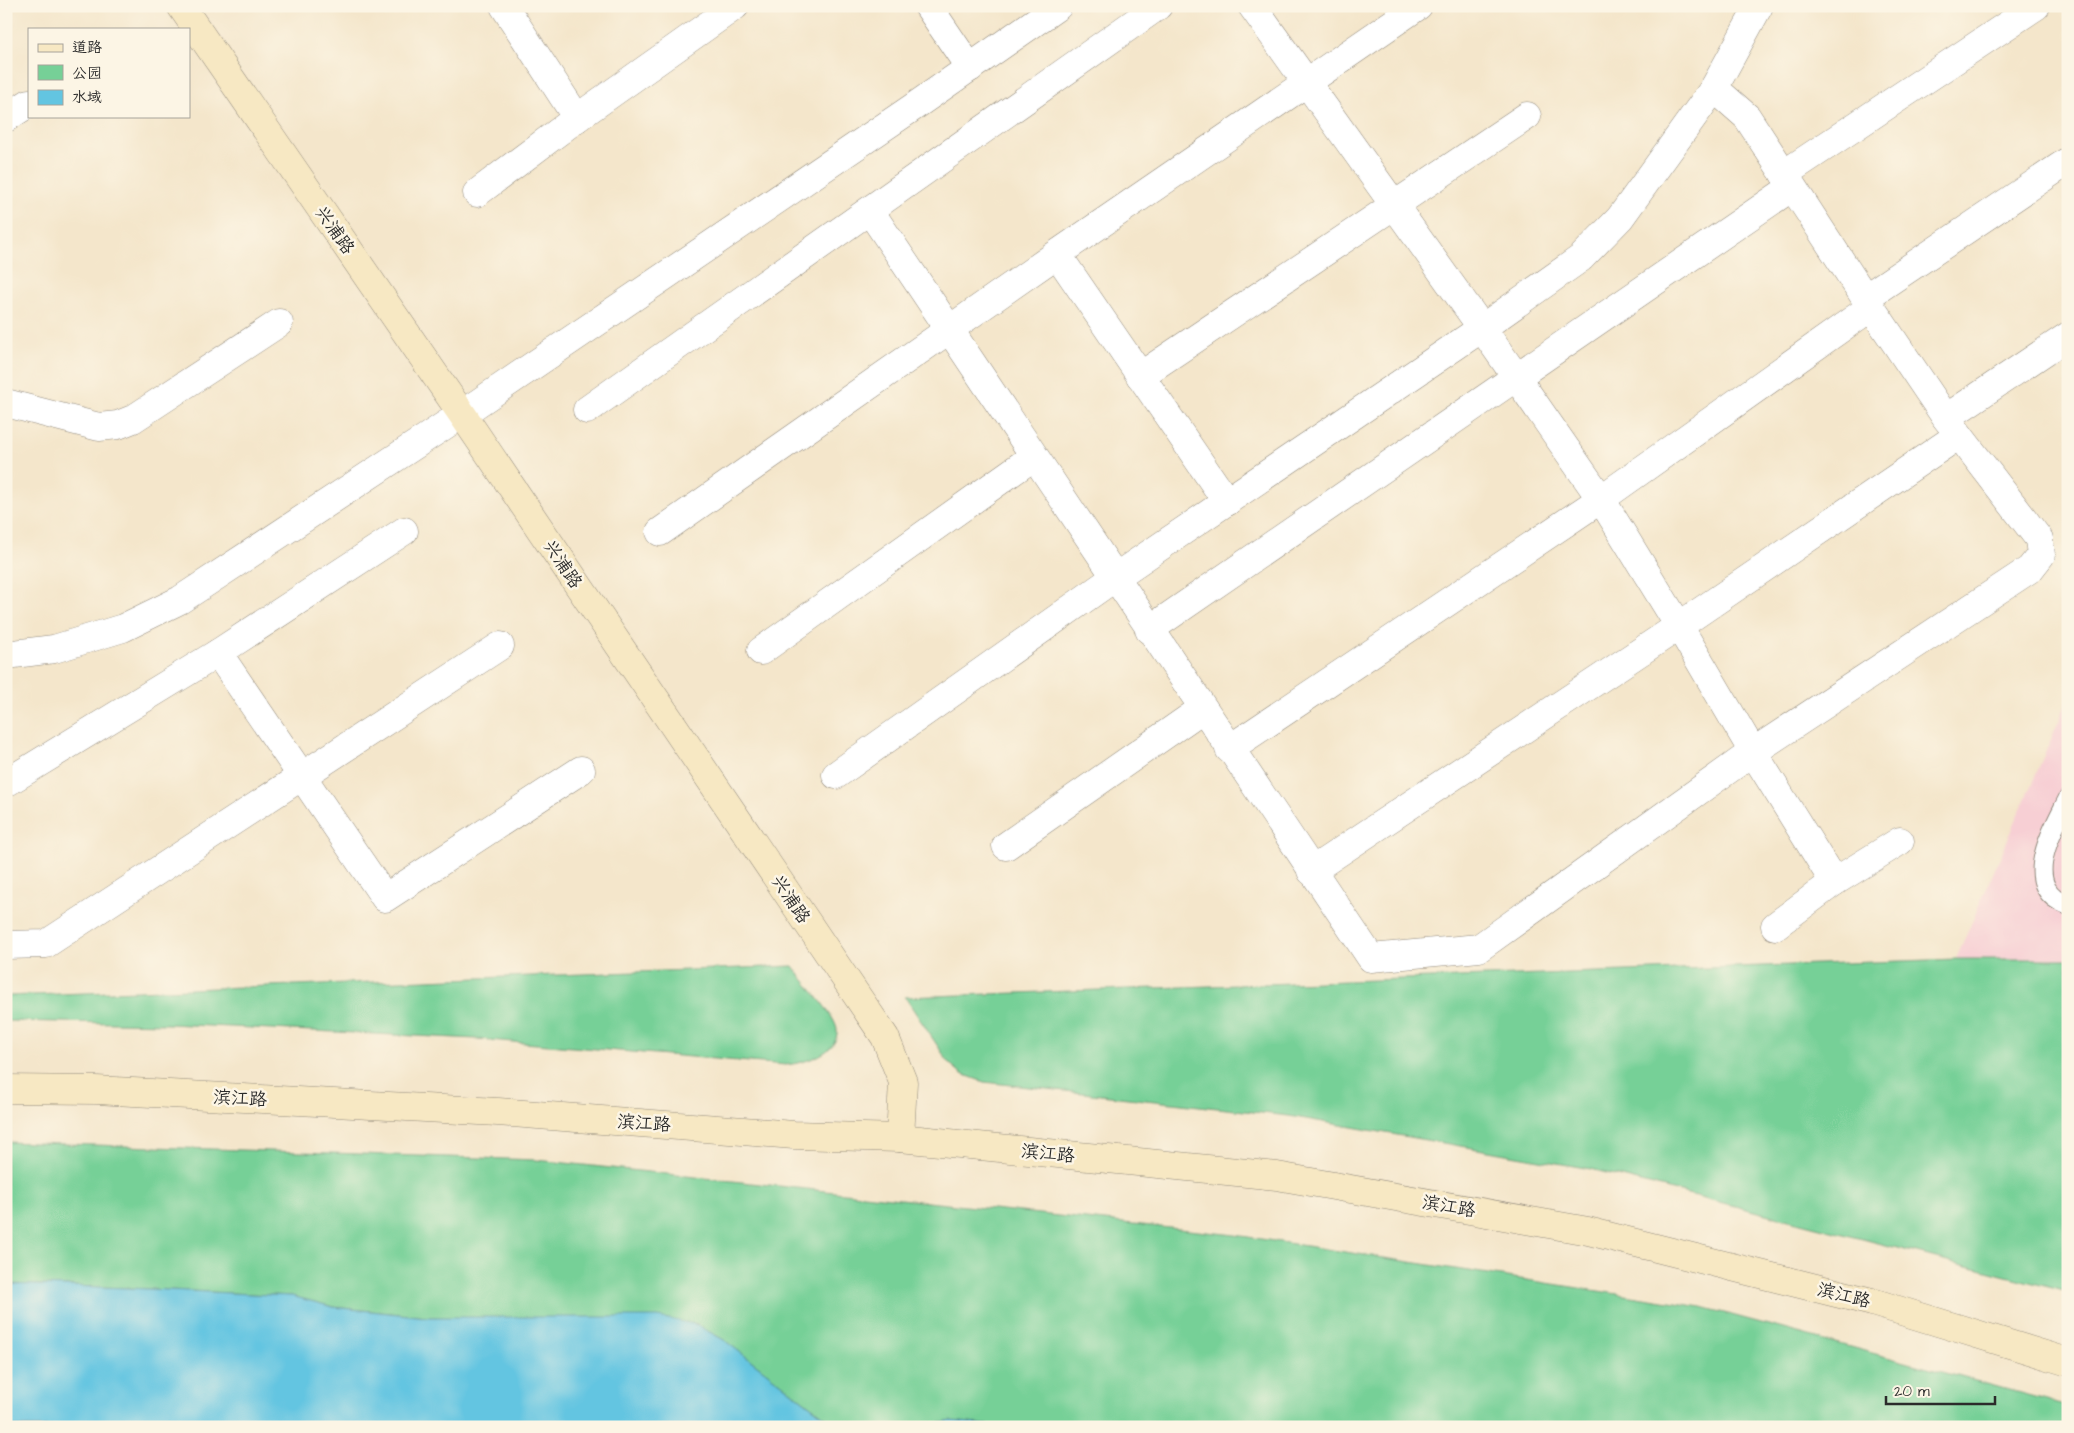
<svg xmlns="http://www.w3.org/2000/svg" width="2074" height="1433" font-family="'Architects Daughter','LXGW WenKai TC',sans-serif">
	<style>
		.built { fill: #f7cfd4 }
		.green { fill: #76d097; stroke: #507e61 }
		.water { fill: #63c5e1; stroke: #477886 }
		.lines { fill: none; stroke-linecap: round; stroke-linejoin: round }
		.service-casing { stroke: #90887b; stroke-width: 21 }
		.minor-casing { stroke: #90887b; stroke-width: 29 }
		.tertiary-casing { stroke: #90887b; stroke-width: 29 }
		.secondary-casing { stroke: #90887b; stroke-width: 29 }
		.service { stroke: #fff; stroke-width: 19 }
		.minor { stroke: #fff; stroke-width: 28 }
		.tertiary { stroke: #fff; stroke-width: 28 }
		.secondary { stroke: #f7e8c3; stroke-width: 28 }
		.labels { text-anchor: middle; stroke-width: 5; stroke-linejoin: round; paint-order: stroke }
		.street-label { font-size: 18px; fill: #2b2b2b; stroke: #fcf5e5 }
	</style>
	<rect width="100%" height="100%" fill="#fcf5e5"/>
	<filter id="ink" filterUnits="userSpaceOnUse"><feTurbulence type="fractalNoise" baseFrequency=".02" numOctaves="2"/><feDisplacementMap in="SourceGraphic" scale="10" xChannelSelector="R" yChannelSelector="G"/><feConvolveMatrix kernelMatrix="1 2 1 2 8 2 1 2 1" color-interpolation-filters="sRGB"/></filter>
	<filter id="wash" filterUnits="userSpaceOnUse"><feTurbulence type="fractalNoise" baseFrequency=".0096" numOctaves="4" result="noise"/><feDisplacementMap in="SourceGraphic" scale="20" xChannelSelector="R" yChannelSelector="G"/><feGaussianBlur stdDeviation="1.12" result="paint"/><feColorMatrix in="noise" values="0 0 0 0 0 0 0 0 0 0 0 0 0 0 0 0 0 1.4 0 .05"/><feComposite in="paint" operator="in"/></filter>
	<g filter="url(#wash)">
		<rect width="100%" height="100%" fill="#f4e6cb"/>
		<polygon class="built" points="2068,700 2068,959 1956,959"/>
		<g class="green">
			<polygon points="1956,959 2068,959 2068,1292 1591,1169 1289,1116 984,1082 962,1074 949,1063 905,997"/>
			<path d="M793,966C802,979 836,1016 837,1030C839,1054 803,1063 786,1065L477,1039L169,1024L6,1021V996Z"/>
			<polygon points="6,1142 537,1160 1235,1235 1702,1307 2068,1406 2068,1427 990,1427 987,1425 951,1421 923,1427 845,1427 828,1419 724,1340 695,1324 427,1317 333,1307 291,1296 128,1288 6,1284"/>
		</g>
		<g class="water">
			<polygon points="6,1284 128,1288 292,1296 333,1307 427,1317 658,1317 695,1324 724,1340 828,1419 845,1427 6,1427"/>
			<polygon points="951,1421 987,1425 990,1427 923,1427"/>
		</g>
	</g>
	<g filter="url(#ink)">
		<g class="lines">
			<defs>
				<path id="service" d="M2068,799C2053,830 2018,887 2068,905"/>
				<g id="minor">
					<polyline points="504,6 577,118"/>
					<polyline points="1252,6 1482,328 1601,499 1679,626 1753,752 1834,882"/>
					<polyline points="6,118 29,103"/>
					<polyline points="1784,174 2036,6"/>
					<polyline points="477,193 577,118 735,6"/>
					<polyline points="870,211 1371,958 1479,948 1753,752 2030,569 2041,555 2039,539 1946,418 1871,307 1747,117 1714,88"/>
					<polyline points="1057,254 1227,502"/>
					<polyline points="1865,298 2068,161"/>
					<polyline points="1140,376 1527,116"/>
					<polyline points="6,403 99,427 118,425 133,419 279,323"/>
					<polyline points="587,410 1158,6"/>
					<polyline points="1946,418 2068,336"/>
					<polyline points="660,532 1057,254 1418,6"/>
					<polyline points="1149,630 1792,187"/>
					<polyline points="761,651 1033,457"/>
					<polyline points="218,653 385,898 581,770"/>
					<polyline points="1229,749 1601,499 1871,307"/>
					<polyline points="836,775 1114,578 1482,328 1581,258 1620,218 1714,88 1759,6"/>
					<polyline points="6,783 218,653 404,531"/>
					<polyline points="1006,846 1202,709"/>
					<polyline points="1311,871 1679,626 1959,435"/>
					<polyline points="1775,926 1834,882 1900,841"/>
					<polyline points="6,945 46,944 500,646"/>
				</g>
				<g id="tertiary">
					<polyline points="928,6 970,68"/>
					<polyline points="6,655 54,649 123,628 180,600 462,414 912,108 1058,6"/>
				</g>
				<g id="secondary">
					<polyline points="181,6 462,414 885,1037 903,1082 900,1138"/>
					<polyline points="6,1089 96,1090 498,1112 794,1135 900,1138 1277,1176 1588,1231 1872,1302 2068,1362"/>
				</g>
			</defs>
			<use href="#service" class="service-casing"/>
			<use href="#minor" class="minor-casing"/>
			<use href="#tertiary" class="tertiary-casing"/>
			<use href="#secondary" class="secondary-casing"/>
			<use href="#service" class="service"/>
			<use href="#minor" class="minor"/>
			<use href="#tertiary" class="tertiary"/>
			<use href="#secondary" class="secondary"/>
		</g>
	</g>
	<g class="labels">
		<g class="street-label">
			<text transform="translate(335 230) rotate(55)" y="6">兴浦路</text>
			<text transform="translate(563 564) rotate(56)" y="6">兴浦路</text>
			<text transform="translate(791 899) rotate(56)" y="6">兴浦路</text>
			<text transform="translate(240 1098) rotate(3)" y="6">滨江路</text>
			<text transform="translate(644 1123) rotate(4)" y="6">滨江路</text>
			<text transform="translate(1048 1153) rotate(6)" y="6">滨江路</text>
			<text transform="translate(1449 1206) rotate(10)" y="6">滨江路</text>
			<text transform="translate(1844 1295) rotate(14)" y="6">滨江路</text>
		</g>
	</g>
	<rect width="2074" height="1433" fill="none" stroke="#fcf5e5" stroke-width="25"/>
	<rect x="28" y="28" width="162" height="90" fill="#fcf5e5" stroke="#a8a49b"/>
	<rect x="38" y="44" width="25" height="8" fill="#f7e8c3" stroke="#a8a49b"/>
	<text x="72" y="52" font-size="15" fill="#2b2b2b">道路</text>
	<rect x="38" y="65" width="25" height="15" fill="#76d097" stroke="#a8a49b"/>
	<text x="72" y="78" font-size="15" fill="#2b2b2b">公园</text>
	<rect x="38" y="90" width="25" height="15" fill="#63c5e1" stroke="#a8a49b"/>
	<text x="72" y="102" font-size="15" fill="#2b2b2b">水域</text>
	<path d="M1886 1396v8h109v-8" fill="none" stroke="#2b2b2b" stroke-width="2.5"/>
	<text x="1894" y="1396" font-size="15" fill="#2b2b2b" stroke="#fcf5e5" stroke-width="4" paint-order="stroke">20 m</text>
</svg>
